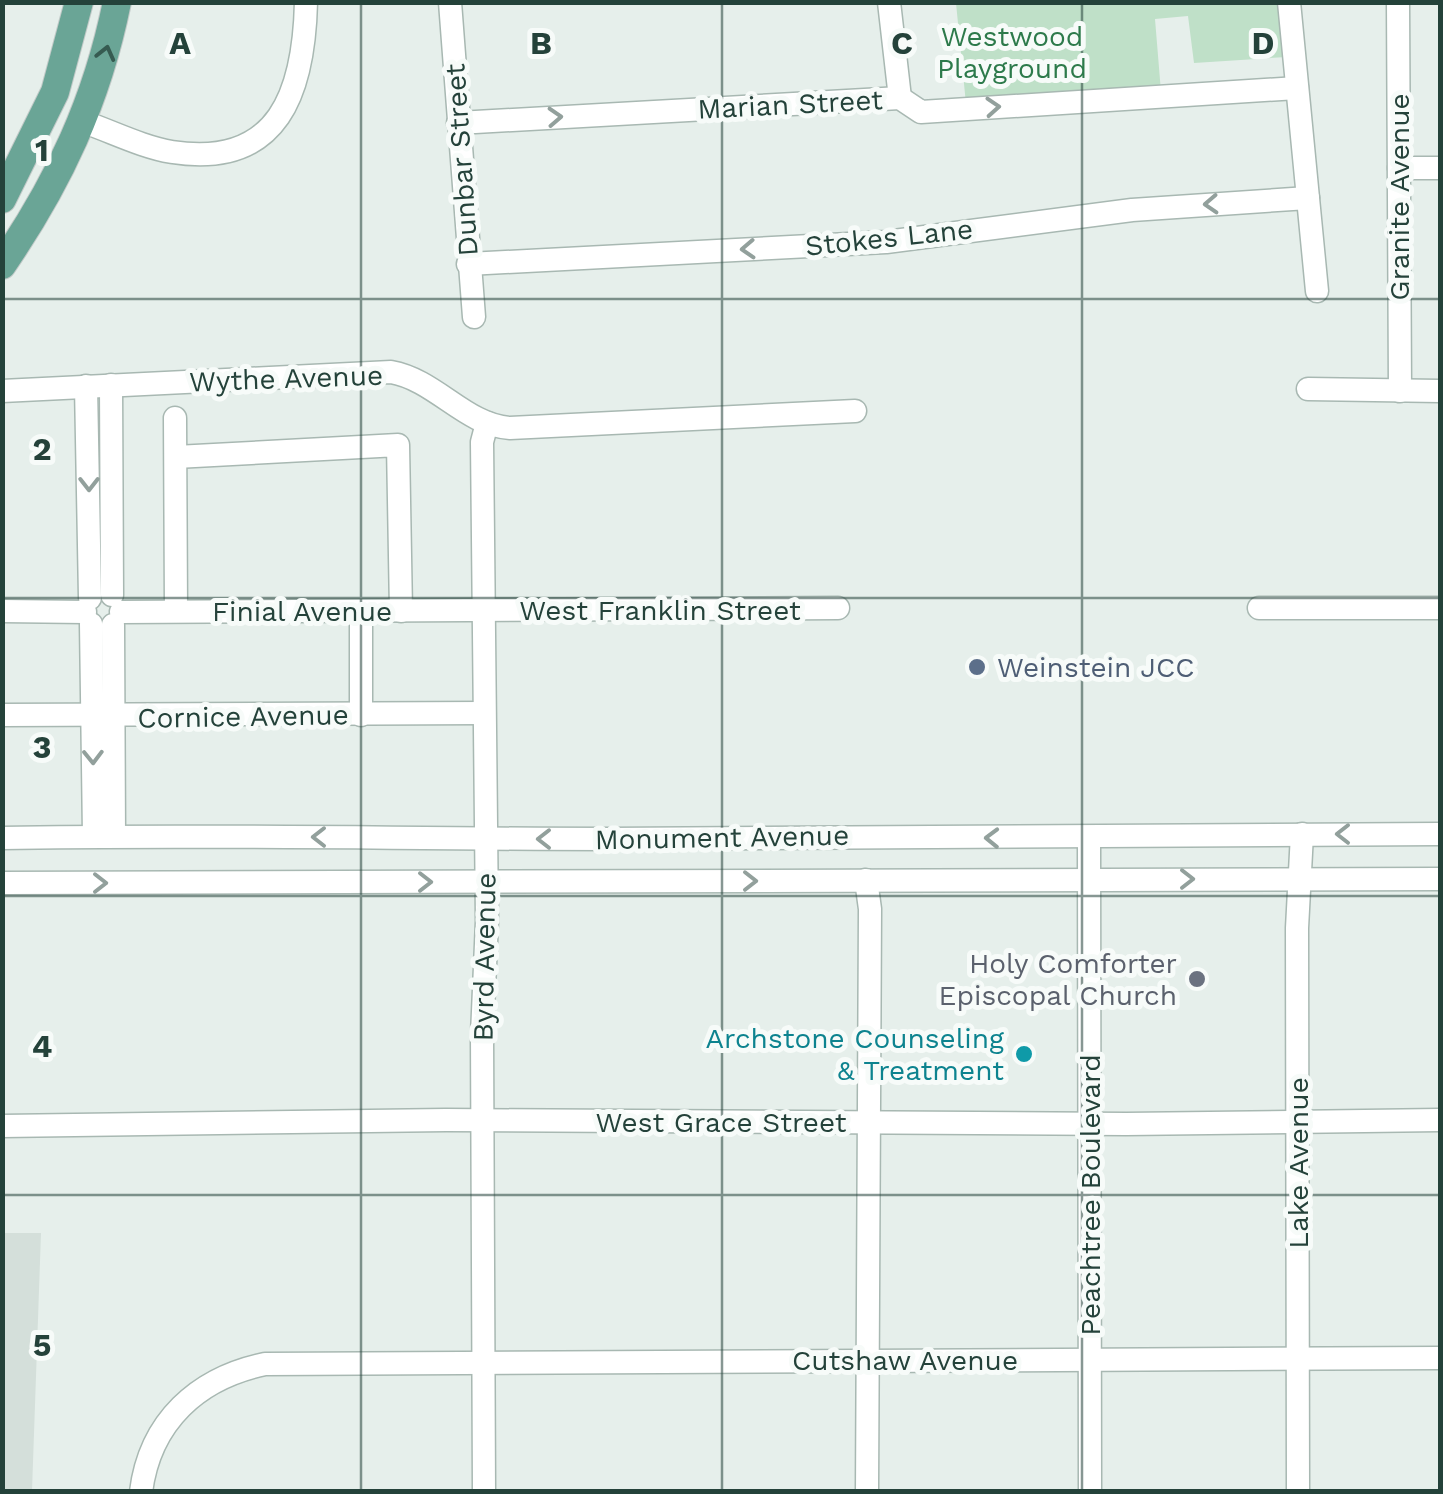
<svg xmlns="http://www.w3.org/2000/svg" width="1443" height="1494" font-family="'Work Sans',sans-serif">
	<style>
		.built { fill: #d4dfda }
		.green { fill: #bfe0c8 }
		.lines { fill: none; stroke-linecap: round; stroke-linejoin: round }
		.minor-casing { stroke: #a8b8b2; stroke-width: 25 }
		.major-casing { stroke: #c2cac8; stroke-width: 30 }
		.minor { stroke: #fff; stroke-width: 22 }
		.major { stroke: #6aa596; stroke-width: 28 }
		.oneway { stroke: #365b51 }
		.oneway2 { stroke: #92a09c }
		.grid { fill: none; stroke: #24423a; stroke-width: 2.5; stroke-opacity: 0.55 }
		.service-dot { fill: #5c6f8a; stroke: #f7fbf9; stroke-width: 4 }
		.worship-dot { fill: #6b7280; stroke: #f7fbf9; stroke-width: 4 }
		.culture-dot { fill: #0f9aa8; stroke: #f7fbf9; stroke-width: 4 }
		.labels { text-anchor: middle; stroke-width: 10; stroke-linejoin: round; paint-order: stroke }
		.park-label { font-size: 28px; fill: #2d7a4b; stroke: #f7fbf9 }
		.street-label { font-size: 28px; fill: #24423a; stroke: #f7fbf9 }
		.service-label { font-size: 28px; fill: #4e5e75; stroke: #f7fbf9; text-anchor: start }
		.worship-label { font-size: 28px; fill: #5b616d; stroke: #f7fbf9; text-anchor: end }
		.culture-label { font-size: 28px; fill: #0d838f; stroke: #f7fbf9; text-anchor: end }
		.grid-label { font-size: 32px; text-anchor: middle; font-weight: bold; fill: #24423a; stroke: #f7fbf9; stroke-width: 10; stroke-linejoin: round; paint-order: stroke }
	</style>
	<rect width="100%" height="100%" fill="#e6efeb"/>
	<polygon class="built" points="2,1233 41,1233 32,1491 3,1491"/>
	<polygon class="green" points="956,3 1281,3 1286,57 1194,63 1188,16 1155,19 1161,92 966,104"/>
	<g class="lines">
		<defs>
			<g id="minor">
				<polyline points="450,2 474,317"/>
				<polyline points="889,2 900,98"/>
				<polyline points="1289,2 1317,291"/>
				<polyline points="1398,2 1400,391"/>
				<path d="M84,122C113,132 142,147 172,152C280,169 304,90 306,2"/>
				<polyline points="458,123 900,98 921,112 1297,88"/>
				<polyline points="1399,168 1440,168"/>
				<polyline points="468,264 886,242 1132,210 1308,198"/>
				<polyline points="111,385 112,595"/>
				<polyline points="86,386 90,598"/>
				<polyline points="1308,389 1440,391"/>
				<path d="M2,391L391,372C436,380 465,425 510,428L855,411"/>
				<polyline points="175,418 176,611"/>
				<polyline points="176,457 398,445 401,611"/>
				<polyline points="1259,608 1440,608"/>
				<polyline points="2,611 85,612"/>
				<polyline points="121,612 838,608"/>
				<polyline points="91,624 94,836"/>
				<polyline points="113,625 114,836"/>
				<polyline points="2,715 484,713"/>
				<polyline points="361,715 361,611"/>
				<path d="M2,838C204,834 406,839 608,839C886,838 1163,834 1440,834"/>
				<polyline points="1089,839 1090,1492"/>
				<polyline points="866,880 870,909 867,1492"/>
				<polyline points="2,883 1440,879"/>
				<polyline points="2,1126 446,1120 1126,1124 1440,1120"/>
				<path d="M141,1492C150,1421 198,1378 265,1364L1440,1358"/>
				<polyline points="484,1492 482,1034 487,921 482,442 487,423"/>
				<polyline points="1298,1492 1297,928 1302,834"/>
			</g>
			<g id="major">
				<polyline points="2,199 55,92 79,2"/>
				<path d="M2,265C59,182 97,101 117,2"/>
			</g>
		</defs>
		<use href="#minor" class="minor-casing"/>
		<use href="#major" class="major-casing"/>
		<use href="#minor" class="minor"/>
		<use href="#major" class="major"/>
	</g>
	<defs><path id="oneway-chevron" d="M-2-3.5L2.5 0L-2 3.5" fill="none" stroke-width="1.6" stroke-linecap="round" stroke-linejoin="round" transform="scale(2.5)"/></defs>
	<use class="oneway" href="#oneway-chevron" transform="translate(106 53) rotate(-76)"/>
	<g class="oneway2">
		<use href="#oneway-chevron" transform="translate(993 107) rotate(-4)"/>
		<use href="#oneway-chevron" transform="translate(555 117) rotate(-3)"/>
		<use href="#oneway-chevron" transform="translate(1211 204) rotate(177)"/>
		<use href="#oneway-chevron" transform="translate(748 249) rotate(177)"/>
		<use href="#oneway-chevron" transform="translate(89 484) rotate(90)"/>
		<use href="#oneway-chevron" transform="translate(93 757) rotate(89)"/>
		<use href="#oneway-chevron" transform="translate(1343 834) rotate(180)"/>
		<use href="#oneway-chevron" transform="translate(319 837) rotate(-180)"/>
		<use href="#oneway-chevron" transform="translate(992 838) rotate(-179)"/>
		<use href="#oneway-chevron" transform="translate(544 839) rotate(180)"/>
		<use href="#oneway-chevron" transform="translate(1187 879)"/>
		<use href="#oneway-chevron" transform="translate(750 881)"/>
		<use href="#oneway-chevron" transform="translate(425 882)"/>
		<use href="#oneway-chevron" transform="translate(100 883)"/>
	</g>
	<path class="grid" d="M361,2V1492M722,2V1492M1082,2V1492M2,299H1440M2,598H1440M2,896H1440M2,1195H1440"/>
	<circle class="service-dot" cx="977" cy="667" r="10"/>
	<circle class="worship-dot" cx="1197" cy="979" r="10"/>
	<circle class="culture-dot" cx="1024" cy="1054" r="10"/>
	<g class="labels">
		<g class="park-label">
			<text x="1012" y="46">Westwood<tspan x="1012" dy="32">Playground</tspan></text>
		</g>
		<g class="street-label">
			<text transform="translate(790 104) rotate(-3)" y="10">Marian Street</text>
			<text transform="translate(461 160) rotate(-94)" y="10">Dunbar Street</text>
			<text transform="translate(1399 197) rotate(-90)" y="10">Granite Avenue</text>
			<text transform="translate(889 237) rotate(-6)" y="10">Stokes Lane</text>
			<text transform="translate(286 378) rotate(-2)" y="10">Wythe Avenue</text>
			<text x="660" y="620">West Franklin Street</text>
			<text x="302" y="621">Finial Avenue</text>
			<text transform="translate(243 716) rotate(-1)" y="10">Cornice Avenue</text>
			<text transform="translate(722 837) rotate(-1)" y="10">Monument Avenue</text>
			<text transform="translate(484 957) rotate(-89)" y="10">Byrd Avenue</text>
			<text x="721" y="1132">West Grace Street</text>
			<text transform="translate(1298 1163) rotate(-90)" y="10">Lake Avenue</text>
			<text transform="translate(1090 1195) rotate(-90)" y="10">Peachtree Boulevard</text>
			<text x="905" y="1370">Cutshaw Avenue</text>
		</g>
		<g class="service-label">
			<text x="997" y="677">Weinstein JCC</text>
		</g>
		<g class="worship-label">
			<text x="1177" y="973">Holy Comforter<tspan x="1177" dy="32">Episcopal Church</tspan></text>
		</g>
		<g class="culture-label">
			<text x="1004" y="1048">Archstone Counseling<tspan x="1004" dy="32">&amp; Treatment</tspan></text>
		</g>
	</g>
	<g class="grid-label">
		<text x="180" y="54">A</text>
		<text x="541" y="54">B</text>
		<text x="902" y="54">C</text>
		<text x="1263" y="54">D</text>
		<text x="42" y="161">1</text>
		<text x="42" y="460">2</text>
		<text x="42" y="758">3</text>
		<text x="42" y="1057">4</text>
		<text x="42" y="1356">5</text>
	</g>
	<rect width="1443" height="1494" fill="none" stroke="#24423a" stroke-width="10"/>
</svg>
